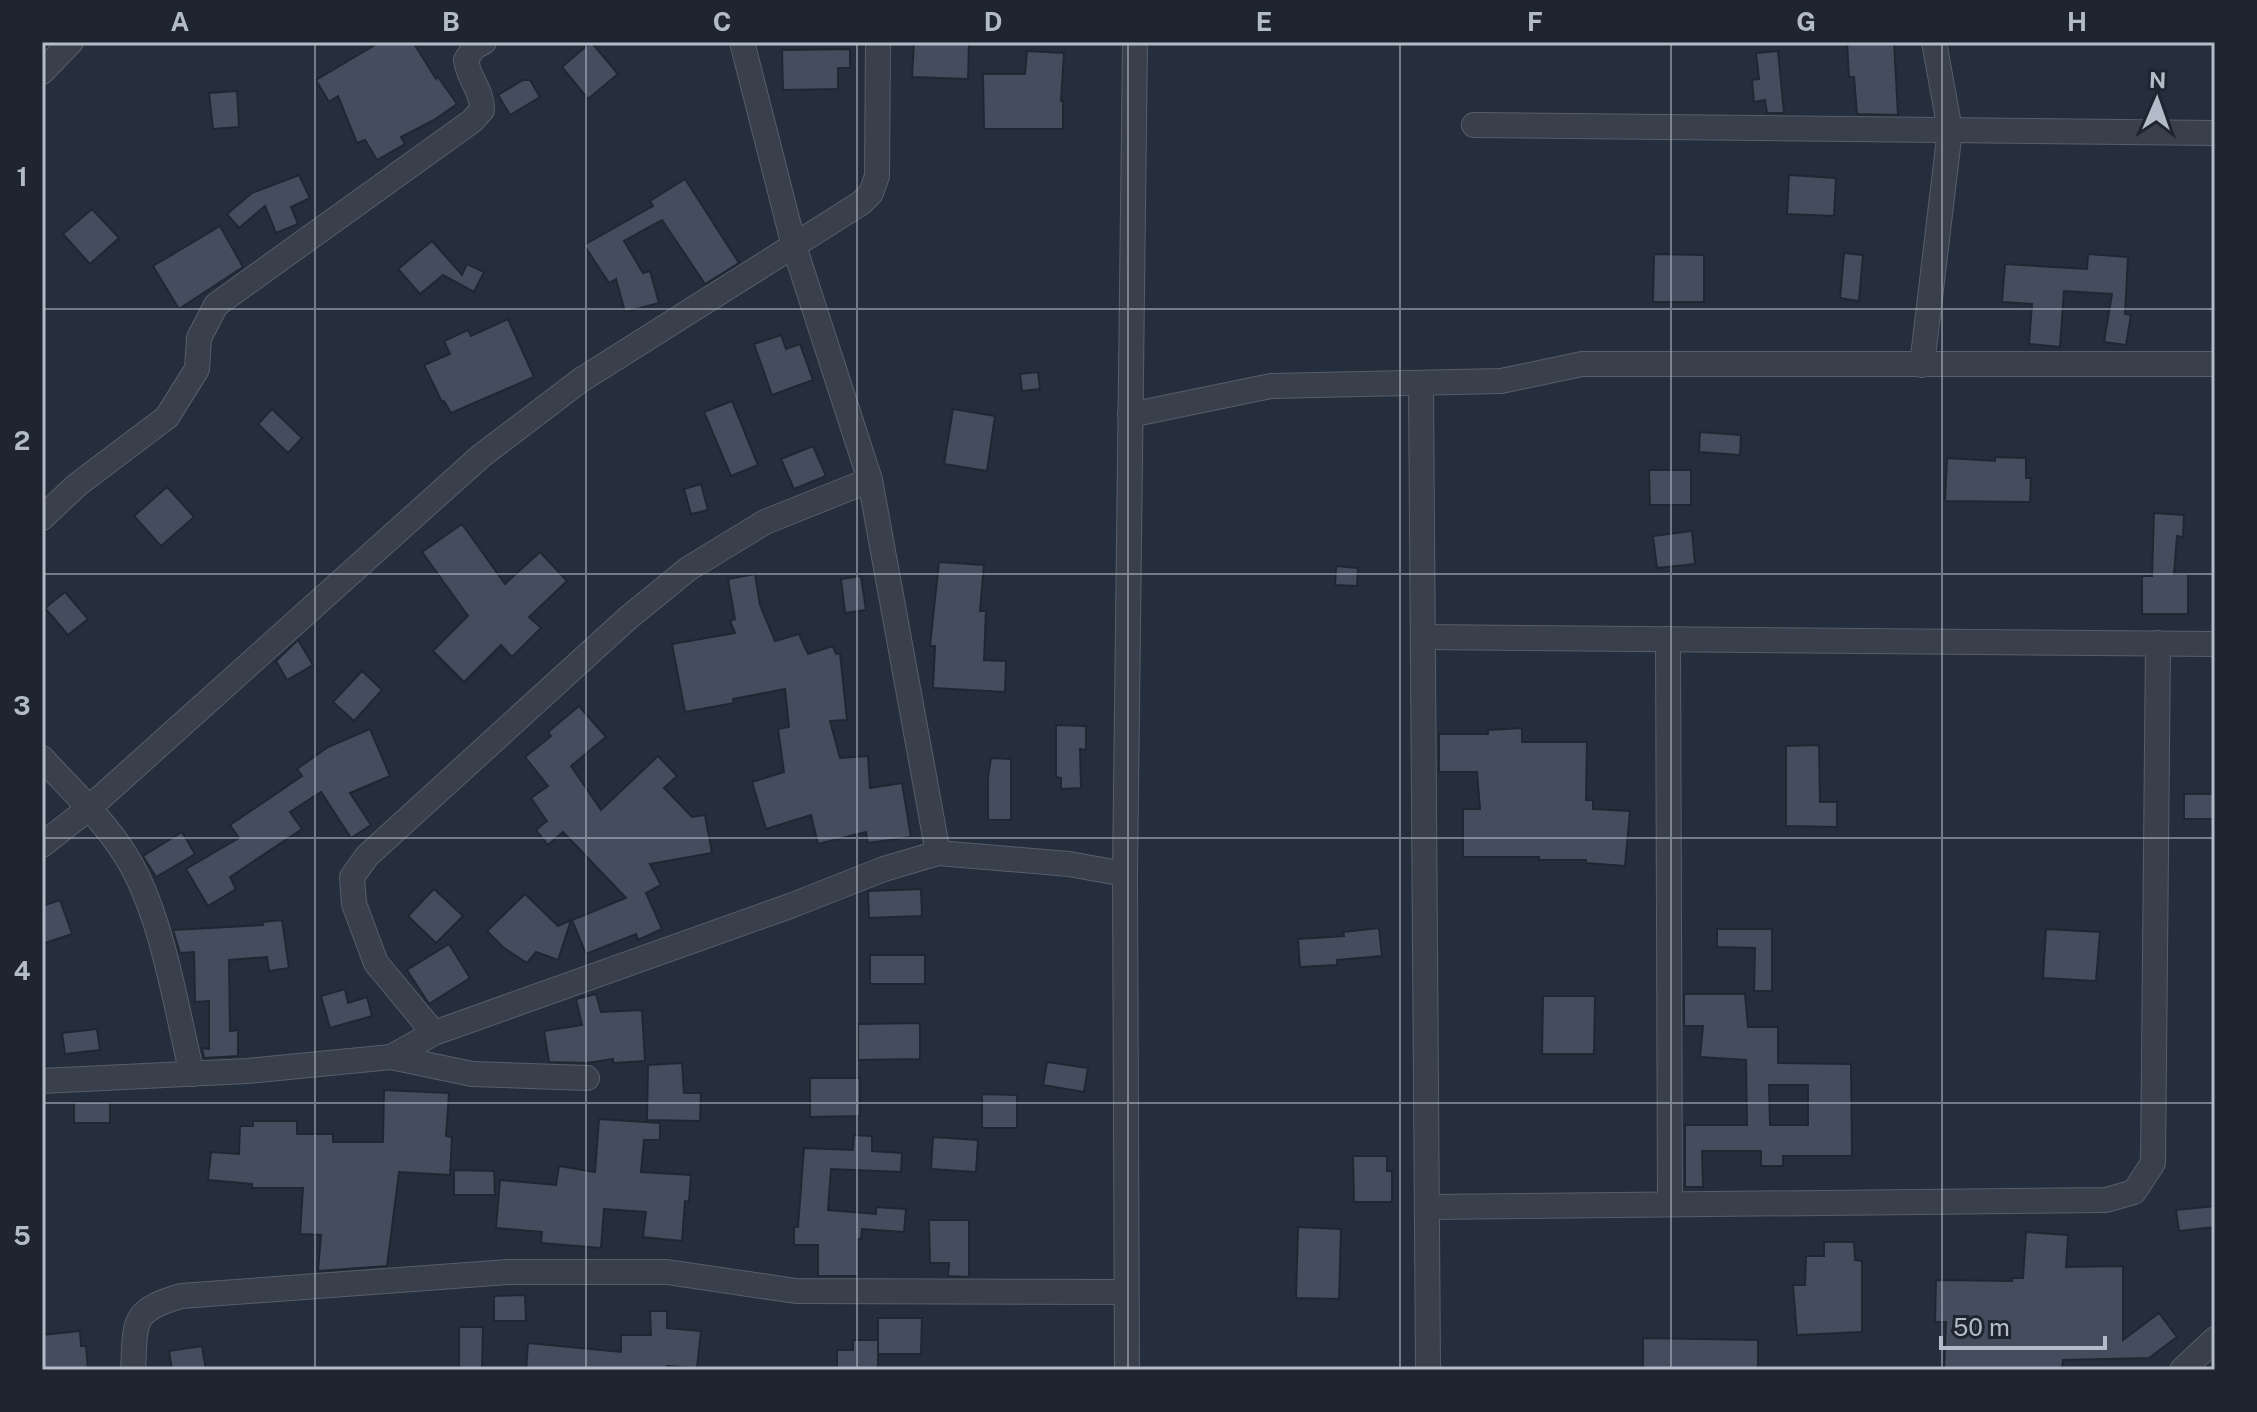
<svg xmlns="http://www.w3.org/2000/svg" width="2257" height="1412" font-family="'Public Sans',sans-serif">
	<style>
		.building { fill: #444d5e; stroke: #202733; stroke-width: 2; fill-rule: evenodd }
		.lines { fill: none; stroke-linecap: round; stroke-linejoin: round }
		.minor-casing { stroke: #575e6a; stroke-width: 26 }
		.minor { stroke: #39404c; stroke-width: 24 }
		.grid { fill: none; stroke: #b4bbc8; stroke-width: 2; stroke-opacity: 0.55 }
		.neatline { fill: none; stroke: #b4bbc8; stroke-width: 3 }
		.grid-label { font-size: 26px; text-anchor: middle; font-weight: bold; fill: #b4bbc8 }
	</style>
	<rect width="100%" height="100%" fill="#252e3c"/>
	<g class="building">
		<polygon points="380,42 413,42 436,79 438,77 457,104 434,120 401,137 405,144 377,160 365,140 357,143 338,96 329,102 316,80"/>
		<polygon points="591,42 618,74 588,99 562,67"/>
		<polygon points="914,42 969,43 968,79 912,77"/>
		<polygon points="1847,42 1894,42 1898,115 1857,114 1854,77 1849,77"/>
		<polygon points="850,49 850,68 838,68 838,89 783,90 782,50"/>
		<polygon points="1027,51 1064,53 1061,101 1063,101 1063,129 984,129 983,74 1025,74"/>
		<polygon points="1778,51 1784,113 1767,113 1765,100 1754,102 1752,80 1759,79 1756,53"/>
		<polygon points="523,80 530,80 540,97 510,115 498,95"/>
		<polygon points="237,91 239,127 213,129 209,93"/>
		<polygon points="299,175 310,198 291,207 298,224 276,233 265,206 239,228 227,214 252,193"/>
		<polygon points="1789,175 1836,178 1834,216 1787,214"/>
		<polygon points="685,179 739,263 705,284 662,220 624,241 643,273 650,271 659,303 625,312 616,279 609,283 584,245 653,206 650,201"/>
		<polygon points="92,209 119,238 90,264 63,234"/>
		<polygon points="220,226 243,267 179,309 153,266"/>
		<polygon points="432,241 462,275 467,264 484,272 474,292 443,275 420,294 398,269"/>
		<polygon points="1844,253 1863,255 1859,301 1840,298"/>
		<polygon points="1654,254 1704,255 1704,302 1653,302"/>
		<polygon points="2088,254 2128,257 2125,314 2131,315 2126,345 2104,342 2112,294 2064,291 2060,347 2029,344 2032,304 2002,302 2005,264 2087,269"/>
		<polygon points="508,319 534,377 451,413 444,401 442,402 424,365 450,354 444,341 468,330 471,336"/>
		<polygon points="781,335 786,349 800,344 813,380 772,395 754,344"/>
		<polygon points="1038,372 1040,389 1022,391 1020,374"/>
		<polygon points="732,401 758,465 731,476 704,412"/>
		<polygon points="272,409 302,438 288,453 258,424"/>
		<polygon points="953,409 995,416 987,471 944,464"/>
		<polygon points="1700,432 1741,435 1740,455 1699,452"/>
		<polygon points="813,446 826,476 794,489 781,459"/>
		<polygon points="1995,457 2026,458 2026,478 2031,478 2030,502 1945,501 1947,458 1995,461"/>
		<polygon points="1649,470 1691,470 1691,505 1650,505"/>
		<polygon points="701,484 708,510 691,514 684,489"/>
		<polygon points="167,487 194,517 161,546 134,516"/>
		<polygon points="2154,513 2184,515 2183,537 2177,536 2174,574 2188,574 2188,614 2142,614 2142,576 2152,576"/>
		<polygon points="462,524 505,584 540,552 567,581 529,617 541,628 512,657 501,645 464,682 433,651 468,616 422,552"/>
		<polygon points="1692,531 1695,564 1657,568 1653,536"/>
		<polygon points="939,562 984,565 980,611 986,611 984,660 1006,661 1005,692 933,688 935,646 930,646"/>
		<polygon points="1336,566 1358,568 1357,586 1335,585"/>
		<polygon points="755,574 760,605 775,641 799,634 808,654 833,646 836,654 840,653 847,720 830,721 840,758 868,756 870,788 902,783 911,837 868,843 866,832 818,844 811,815 766,829 752,782 784,772 778,729 789,727 785,689 733,699 734,703 685,712 672,644 735,633 730,621 735,619 728,579"/>
		<polygon points="861,576 866,610 845,613 841,579"/>
		<polygon points="65,592 88,619 68,635 45,608"/>
		<polygon points="298,640 313,665 287,680 276,661"/>
		<polygon points="362,671 382,690 354,721 333,702"/>
		<polygon points="579,706 606,737 571,766 601,810 658,756 677,776 664,788 692,817 705,815 712,853 650,864 661,885 646,893 662,929 638,940 636,934 586,954 572,920 626,898 563,832 548,845 536,830 547,821 531,798 548,786 525,757 551,736 548,732"/>
		<polygon points="1056,725 1086,726 1086,750 1080,749 1081,788 1061,789 1061,778 1056,777"/>
		<polygon points="1522,728 1522,742 1587,742 1586,800 1593,800 1593,809 1630,811 1625,866 1586,863 1586,860 1539,860 1539,857 1463,857 1463,809 1480,809 1477,772 1439,772 1439,734 1488,734 1488,730"/>
		<polygon points="370,729 390,776 350,793 371,825 351,838 321,792 290,812 302,829 230,877 236,889 208,906 186,869 239,838 230,825 302,776 297,769 328,747"/>
		<polygon points="1819,745 1820,802 1837,802 1837,827 1786,826 1786,746"/>
		<polygon points="991,758 1011,759 1011,820 988,820 988,777"/>
		<rect x="2184" y="794" width="31" height="25"/>
		<polygon points="182,832 195,854 156,877 143,856"/>
		<polygon points="434,889 463,916 436,943 408,916"/>
		<polygon points="921,889 922,916 869,918 868,891"/>
		<polygon points="525,894 558,926 571,920 558,960 536,952 527,963 504,948 487,931"/>
		<polygon points="60,900 72,934 42,944 42,906"/>
		<polygon points="282,920 289,968 269,971 267,957 229,960 230,1031 238,1030 238,1056 204,1058 202,1048 209,1049 209,1001 195,1002 194,952 180,953 173,930 263,925 262,922"/>
		<polygon points="1379,928 1382,956 1337,960 1337,965 1300,967 1298,939 1344,936 1343,932"/>
		<polygon points="1717,929 1772,929 1772,991 1754,991 1755,948 1717,947"/>
		<polygon points="2046,929 2100,932 2096,981 2043,978"/>
		<polygon points="449,944 470,978 429,1004 407,970"/>
		<rect x="870" y="955" width="55" height="29"/>
		<polygon points="345,989 348,1003 367,997 372,1016 330,1028 321,996"/>
		<polygon points="596,994 601,1012 642,1010 645,1061 613,1063 613,1059 587,1063 549,1062 544,1031 582,1025 576,999"/>
		<path d="M1684,994H1745L1748,1027H1778V1063L1851,1064L1852,1156H1783V1166H1761V1151H1702L1703,1187H1685V1125H1747L1746,1060L1700,1057L1703,1026H1684ZM1769,1085H1808V1125H1770Z"/>
		<polygon points="1543,996 1595,996 1594,1054 1542,1054"/>
		<polygon points="920,1023 920,1059 858,1060 858,1024"/>
		<polygon points="97,1029 100,1050 65,1054 62,1033"/>
		<polygon points="1047,1062 1088,1068 1084,1092 1043,1085"/>
		<polygon points="682,1063 684,1093 701,1093 700,1121 647,1120 648,1065"/>
		<polygon points="810,1078 860,1078 860,1116 810,1117"/>
		<polygon points="384,1090 449,1093 446,1136 452,1137 450,1175 399,1172 387,1266 318,1271 321,1235 300,1234 303,1188 252,1188 252,1184 208,1180 211,1152 239,1154 240,1126 253,1126 253,1121 297,1121 297,1134 333,1134 333,1142 383,1142"/>
		<polygon points="982,1094 1017,1095 1017,1128 982,1128"/>
		<rect x="74" y="1102" width="36" height="21"/>
		<polygon points="599,1119 660,1123 660,1140 644,1140 641,1172 691,1175 689,1202 685,1201 682,1241 643,1237 646,1212 604,1209 601,1248 541,1243 542,1232 496,1228 500,1180 556,1185 559,1166 595,1172"/>
		<polygon points="854,1135 872,1136 872,1151 902,1153 901,1172 831,1169 828,1210 876,1214 876,1207 906,1209 904,1232 862,1229 861,1239 858,1239 858,1276 818,1276 818,1245 794,1245 794,1227 798,1227 804,1148 853,1150"/>
		<polygon points="933,1137 978,1140 976,1172 931,1169"/>
		<polygon points="1353,1156 1387,1156 1387,1171 1392,1171 1392,1202 1354,1202"/>
		<polygon points="454,1170 494,1171 495,1195 454,1195"/>
		<polygon points="2215,1206 2215,1227 2179,1231 2176,1210"/>
		<polygon points="929,1220 969,1220 969,1277 948,1276 949,1263 930,1263"/>
		<polygon points="1298,1227 1341,1229 1339,1299 1296,1298"/>
		<polygon points="2026,1232 2068,1235 2066,1267 2123,1266 2123,1340 2159,1313 2177,1337 2149,1358 2063,1360 2062,1370 1944,1370 1946,1322 1935,1322 1936,1280 2012,1281 2012,1278 2023,1278"/>
		<polygon points="1824,1242 1854,1242 1855,1260 1862,1261 1862,1332 1797,1335 1793,1285 1805,1285 1806,1256 1824,1256"/>
		<polygon points="525,1295 526,1321 494,1321 494,1296"/>
		<polygon points="650,1311 667,1311 667,1328 701,1331 697,1368 667,1366 667,1370 526,1370 528,1343 621,1352 621,1335 651,1335"/>
		<polygon points="878,1318 922,1318 921,1354 878,1354"/>
		<polygon points="459,1327 483,1327 482,1370 459,1370"/>
		<polygon points="80,1331 81,1346 86,1346 88,1370 42,1370 42,1335"/>
		<polygon points="1643,1338 1758,1340 1758,1370 1643,1370"/>
		<polygon points="853,1340 878,1340 878,1370 837,1370 837,1350 853,1350"/>
		<polygon points="202,1346 206,1370 172,1370 169,1351"/>
	</g>
	<g class="lines">
		<defs>
			<g id="minor">
				<polyline points="742,42 794,246 870,480 938,853"/>
				<polyline points="42,72 71,42"/>
				<polyline points="1474,125 2215,133"/>
				<polyline points="1922,365 1950,130 1934,42"/>
				<polyline points="1421,383 1428,1370"/>
				<polyline points="1130,415 1271,386 1501,381 1582,364 2215,364"/>
				<path d="M42,518L77,485L167,417L197,369L199,338L216,305L472,121L482,110C482,89 469,81 466,60L474,47L484,42"/>
				<polyline points="1423,637 2215,644"/>
				<polyline points="1668,639 1670,1204"/>
				<path d="M42,758C70,789 104,820 126,856C162,913 176,1008 192,1074"/>
				<polyline points="42,845 88,809 481,456 581,380 861,203 871,193 877,176 878,42"/>
				<polyline points="434,1033 376,963 354,904 352,877 367,856 628,618 688,569 765,522 870,480"/>
				<polyline points="391,1057 472,1074 587,1078"/>
				<polyline points="42,1081 247,1071 391,1057 434,1033 790,906 884,869 938,853 1069,864 1125,874"/>
				<polyline points="1427,1207 2106,1200 2134,1192 2153,1163 2158,643"/>
				<path d="M133,1370C136,1321 130,1311 181,1296L508,1272H667L796,1291L1126,1292"/>
				<polyline points="1127,1370 1125,874 1135,42"/>
				<polyline points="2182,1370 2215,1339"/>
			</g>
		</defs>
		<use href="#minor" class="minor-casing"/>
		<use href="#minor" class="minor"/>
	</g>
	<path class="grid" d="M315,42V1370M586,42V1370M857,42V1370M1128,42V1370M1400,42V1370M1671,42V1370M1942,42V1370M42,309H2215M42,574H2215M42,838H2215M42,1103H2215"/>
	<rect width="2257" height="1412" fill="none" stroke="#1e2531" stroke-width="88"/>
	<g transform="translate(2157 100) rotate(2)" stroke="#1e2531" stroke-width="6" paint-order="stroke">
	<path d="M0-6L14 30L0 20L-14 30Z" fill="#b4bbc8"/>
	<text y="-12" font-size="22" font-weight="bold" text-anchor="middle" fill="#b4bbc8">N</text>
	</g>
	<path d="M1941 1336v12h164v-12" fill="none" stroke="#b4bbc8" stroke-width="4"/>
	<text x="1953" y="1336" font-size="24" fill="#b4bbc8" stroke="#1e2531" stroke-width="6" paint-order="stroke">50 m</text>
	<rect x="44" y="44" width="2169" height="1324" class="neatline"/>
	<g class="grid-label">
		<text x="180" y="31">A</text>
		<text x="451" y="31">B</text>
		<text x="722" y="31">C</text>
		<text x="993" y="31">D</text>
		<text x="1264" y="31">E</text>
		<text x="1535" y="31">F</text>
		<text x="1806" y="31">G</text>
		<text x="2077" y="31">H</text>
		<text x="22" y="186">1</text>
		<text x="22" y="450">2</text>
		<text x="22" y="715">3</text>
		<text x="22" y="980">4</text>
		<text x="22" y="1245">5</text>
	</g>
</svg>
